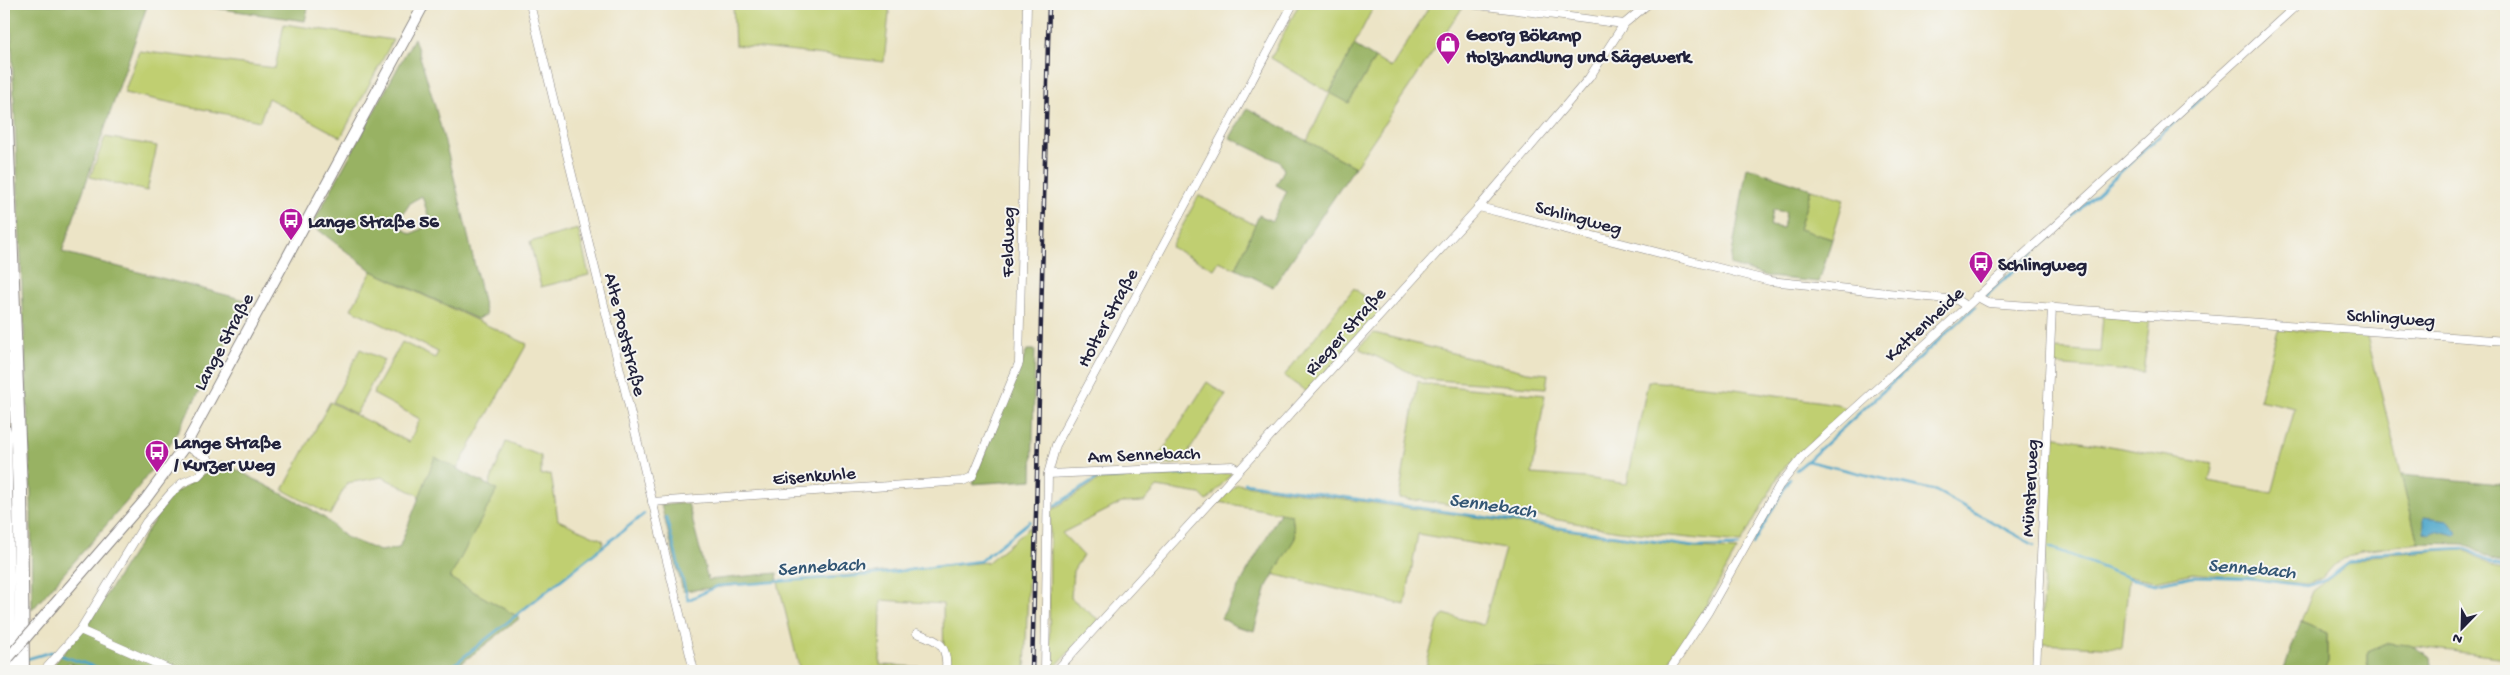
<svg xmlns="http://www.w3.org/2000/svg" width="2510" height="675" font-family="'Gochi Hand',sans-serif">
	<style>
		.green { fill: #c0cf71; stroke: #717856; fill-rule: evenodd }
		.forest { fill: #98b263; stroke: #5d6a4f; fill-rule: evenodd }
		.water { fill: #4ca5c9; stroke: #376482 }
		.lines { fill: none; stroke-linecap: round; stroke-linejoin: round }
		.stream { stroke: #4ca5c9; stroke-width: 2.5 }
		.minor-casing { stroke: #878380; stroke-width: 9 }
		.tertiary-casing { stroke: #878380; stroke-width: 12 }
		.motorway-casing { stroke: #878380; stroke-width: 16 }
		.minor { stroke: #fff; stroke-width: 8 }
		.tertiary { stroke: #fff; stroke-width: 10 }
		.motorway { stroke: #fff; stroke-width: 14 }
		.rail-casing { stroke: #22223b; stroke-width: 4.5 }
		.rail { stroke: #f6f6f2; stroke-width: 2.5; stroke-dasharray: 8; stroke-linecap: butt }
		.tertiary-bridge-casing { stroke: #878380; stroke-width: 12; stroke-linecap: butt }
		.tertiary-bridge { stroke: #fff; stroke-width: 10 }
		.labels { text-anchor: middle; stroke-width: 4; stroke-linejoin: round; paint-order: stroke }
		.poi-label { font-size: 19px; font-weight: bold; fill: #22223b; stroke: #f6f6f2; text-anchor: start }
		.street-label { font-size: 19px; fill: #22223b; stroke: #f6f6f2 }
		.water-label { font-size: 20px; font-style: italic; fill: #335674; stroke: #f6f6f2 }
	</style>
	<rect width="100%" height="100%" fill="#f6f6f2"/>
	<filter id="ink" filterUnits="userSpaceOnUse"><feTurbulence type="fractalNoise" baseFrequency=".02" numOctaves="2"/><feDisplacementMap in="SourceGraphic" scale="10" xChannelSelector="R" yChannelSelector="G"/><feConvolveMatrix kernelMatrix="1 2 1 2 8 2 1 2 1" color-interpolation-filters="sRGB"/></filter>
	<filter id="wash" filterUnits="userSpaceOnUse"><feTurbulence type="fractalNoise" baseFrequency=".0096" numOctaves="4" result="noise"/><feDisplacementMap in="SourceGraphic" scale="20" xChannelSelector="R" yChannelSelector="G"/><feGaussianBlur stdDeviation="1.12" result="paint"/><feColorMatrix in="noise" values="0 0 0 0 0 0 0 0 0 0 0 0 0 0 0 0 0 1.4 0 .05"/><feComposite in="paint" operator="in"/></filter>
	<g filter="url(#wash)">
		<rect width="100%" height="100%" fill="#ece4c6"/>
		<g class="green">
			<polygon points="733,4 890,4 884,62 735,45"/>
			<polygon points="1299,4 1375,4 1330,92 1349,103 1375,58 1391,68 1431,4 1463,7 1355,167 1307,141 1330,93 1271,58"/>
			<polygon points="284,24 393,40 341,137 268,98 260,121 124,93 139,51 275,68"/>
			<polygon points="105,137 157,146 147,191 90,177"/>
			<polygon points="1811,189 1844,199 1832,239 1799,229"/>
			<polygon points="1199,195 1255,225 1236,269 1219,261 1214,269 1171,247"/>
			<polygon points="578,229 589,275 541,287 530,242"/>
			<polygon points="372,271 527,344 457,469 435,458 420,496 382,477 347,483 330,515 283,490 330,402 409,442 420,419 373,394 402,342 435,358 438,352 351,309"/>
			<polygon points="1354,288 1381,311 1307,392 1284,376"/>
			<polygon points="2103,315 2150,319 2143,372 2053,365 2054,349 2100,352"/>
			<polygon points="2278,330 2362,334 2367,336 2418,543 2361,550 2332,566 2321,579 2307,584 2193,573 2155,581 2129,576 2122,648 2040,644 2052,436 2213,464 2209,481 2272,493 2295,408 2259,400"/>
			<polygon points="1374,333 1527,372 1548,374 1546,388 1424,379 1360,349 1360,346"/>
			<polygon points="360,349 384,360 356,414 333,402"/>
			<polygon points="1418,381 1424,384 1545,395 1532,474 1586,478 1627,484 1648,381 1735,389 1837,404 1847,409 1782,470 1741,543 1619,531 1526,514 1399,498"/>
			<polygon points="1207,382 1226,395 1181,463 1153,466"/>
			<polygon points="506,442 541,456 541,475 551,474 558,520 603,540 602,547 515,615 449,578 496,490 489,485"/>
			<polygon points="1232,473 1207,501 1200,494 1157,487 1144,502 1121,503 1062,533 1083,555 1073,571 1071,598 1099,620 1052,670 1049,669 1050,511 1099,480"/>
			<polygon points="1237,484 1695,548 1737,550 1697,621 1663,671 1427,671 1426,667 1438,622 1444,614 1483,625 1505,549 1418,534 1405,605 1272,574 1295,538 1292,515 1218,502"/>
			<path d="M1030,527L1025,671H800L778,582L988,562ZM881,600L943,604L944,668L880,665Z"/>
			<polygon points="2462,549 2506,572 2506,658 2388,643 2368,652 2368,671 2323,671 2327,663 2327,633 2301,622 2313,591 2349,564 2371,555"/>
		</g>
		<g class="forest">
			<polygon points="10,4 147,6 62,252 249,301 174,438 135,492 32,610 31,493"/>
			<polygon points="187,4 309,4 305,21"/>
			<path d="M414,38C444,128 465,221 486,315L477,319L372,271L312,225ZM422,196L431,224L411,234L396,224L411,202Z"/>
			<polygon points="1354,45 1375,58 1349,103 1330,93"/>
			<polygon points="1247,108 1355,167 1273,287 1236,269 1259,215 1272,221 1287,191 1276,185 1284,170 1280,162 1230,138"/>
			<path d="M1747,167L1811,189L1799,229L1832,239L1819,282L1770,277L1730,265ZM1773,210L1786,212L1783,228L1770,226Z"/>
			<polygon points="1027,350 1035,350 1032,480 972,484"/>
			<polygon points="435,457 497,490 450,578 520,618 451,671 91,671 68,663 61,671 49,671 90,620 169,497 222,462 309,508 326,519 345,537 380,551 399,548"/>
			<polygon points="2401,475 2501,484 2506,509 2506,566 2464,544 2418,543"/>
			<polygon points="688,503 708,580 777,573 778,581 683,591 661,505"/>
			<polygon points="1280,513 1292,515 1295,538 1267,586 1254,631 1235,626 1221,618"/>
			<polygon points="2301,622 2327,633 2327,663 2323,671 2283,671"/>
			<polygon points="2388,643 2410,645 2431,657 2433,671 2368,671 2368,652"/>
		</g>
		<polygon class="water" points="2424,517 2448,520 2457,533 2454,536 2436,531 2429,534 2424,532"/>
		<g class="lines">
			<g class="stream">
				<polyline points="1986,296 2204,95"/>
				<polyline points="1807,461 1975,307"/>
				<polyline points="1796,470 1807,461 1936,491 2034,545"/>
				<polyline points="1245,483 1695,547 1738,546"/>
				<polyline points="1054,506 1098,478 1222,472"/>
				<polyline points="666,517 688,600 718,586 870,575 980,561 1030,521"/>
				<polyline points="1753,544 1790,478"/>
				<polyline points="2049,547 2132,579 2155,584 2193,576 2248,578 2307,586 2324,581 2349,563 2371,553 2464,548 2506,569"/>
				<polyline points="27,659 51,652 107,671"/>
				<polyline points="446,671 644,514"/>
			</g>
		</g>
	</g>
	<g filter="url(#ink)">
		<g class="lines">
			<defs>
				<g id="minor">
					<polyline points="530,4 694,671"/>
					<polyline points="1470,4 1624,24"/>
					<polyline points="1479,207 1770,281 1957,300 1966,306"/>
					<polyline points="1976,296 1989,303 2506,341"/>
					<polyline points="1048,474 1232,466 1239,470"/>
					<polyline points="652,502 963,481 972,477 1019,363 1027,4"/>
					<path d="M917,633C940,641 948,645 946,671"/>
					<polyline points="44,671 80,630"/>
					<polyline points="173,671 80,630 146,522 171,493 182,483 198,476 209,464 208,458 185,446"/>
					<polyline points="1045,671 1048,474 1056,445 1293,4"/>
					<polyline points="1056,671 1479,207 1589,78 1624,24 1648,4"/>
					<polyline points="1669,671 1708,612 1779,486 1803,456 2298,4"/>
					<polyline points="2036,671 2052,307"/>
				</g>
				<polyline id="tertiary" points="53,606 145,500 185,446 424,4"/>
				<g id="motorway">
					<polyline points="4,72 20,492 22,671"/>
					<polyline points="4,431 9,671"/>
				</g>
			</defs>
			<use href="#minor" class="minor-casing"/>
			<use href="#tertiary" class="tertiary-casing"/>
			<use href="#motorway" class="motorway-casing"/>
			<use href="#minor" class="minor"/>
			<use href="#tertiary" class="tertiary"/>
			<use href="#motorway" class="motorway"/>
			<defs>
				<polyline id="rail" points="1032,671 1049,4"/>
			</defs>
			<use href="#rail" class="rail-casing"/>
			<use href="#rail" class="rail"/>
			<defs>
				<polyline id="tertiary-bridge" points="4,663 53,606"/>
			</defs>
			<use href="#tertiary-bridge" class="tertiary-bridge-casing"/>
			<use href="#tertiary-bridge" class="tertiary-bridge"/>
		</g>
	</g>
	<defs>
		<symbol id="shop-pin" viewBox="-11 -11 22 30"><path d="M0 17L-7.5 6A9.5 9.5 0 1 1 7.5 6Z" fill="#b5179e" stroke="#f6f6f2"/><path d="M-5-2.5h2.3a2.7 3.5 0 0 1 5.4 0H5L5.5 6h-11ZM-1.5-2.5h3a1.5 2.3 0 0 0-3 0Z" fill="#fff"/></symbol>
		<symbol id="bus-pin" viewBox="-11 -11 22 30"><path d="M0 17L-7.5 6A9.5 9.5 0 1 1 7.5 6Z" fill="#b5179e" stroke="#f6f6f2"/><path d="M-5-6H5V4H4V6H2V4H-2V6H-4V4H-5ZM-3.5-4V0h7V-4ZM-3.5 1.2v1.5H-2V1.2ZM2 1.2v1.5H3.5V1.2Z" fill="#fff"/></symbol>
	</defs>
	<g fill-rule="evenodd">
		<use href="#shop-pin" x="1434" y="30" width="28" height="38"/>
		<use href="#bus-pin" x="277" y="206" width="28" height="38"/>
		<use href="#bus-pin" x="1967" y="249" width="28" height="38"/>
		<use href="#bus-pin" x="143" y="438" width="28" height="38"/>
	</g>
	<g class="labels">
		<g class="poi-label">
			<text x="1466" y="40">Georg Bökamp<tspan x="1466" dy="22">Holzhandlung und Sägewerk</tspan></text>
			<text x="308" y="227">Lange Straße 56</text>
			<text x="1998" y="270">Schlingweg</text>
			<text x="174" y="448">Lange Straße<tspan x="174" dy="22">/ Kurzer Weg</tspan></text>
		</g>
		<g class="street-label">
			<text transform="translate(1579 216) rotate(15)" y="7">Schlingweg</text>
			<text transform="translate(1006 242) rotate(-89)" y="7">Feldweg</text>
			<text transform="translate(2391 316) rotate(4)" y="7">Schlingweg</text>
			<text transform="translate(1106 317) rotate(-62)" y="7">Holter Straße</text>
			<text transform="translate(1923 323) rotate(-43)" y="7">Kattenheide</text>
			<text transform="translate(1344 330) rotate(-48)" y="7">Rieger Straße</text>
			<text transform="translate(627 334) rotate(76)" y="7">Alte Poststraße</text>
			<text transform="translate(222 341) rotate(-62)" y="7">Lange Straße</text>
			<text transform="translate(1144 453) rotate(-2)" y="7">Am Sennebach</text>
			<text transform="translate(814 474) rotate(-4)" y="7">Eisenkuhle</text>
			<text transform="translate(2028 488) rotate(-87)" y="7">Münsterweg</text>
		</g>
		<g class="water-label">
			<text transform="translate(1493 504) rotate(8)" y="7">Sennebach</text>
			<text transform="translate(821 565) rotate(-4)" y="7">Sennebach</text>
			<text transform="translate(2252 567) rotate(5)" y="7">Sennebach</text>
		</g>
	</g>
	<rect width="2510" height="675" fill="none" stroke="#f6f6f2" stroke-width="20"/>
	<g transform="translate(2462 628) rotate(203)" stroke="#f6f6f2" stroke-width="4" paint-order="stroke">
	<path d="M0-4L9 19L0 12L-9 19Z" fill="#22223b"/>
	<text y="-8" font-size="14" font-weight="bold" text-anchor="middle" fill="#22223b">N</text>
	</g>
</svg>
